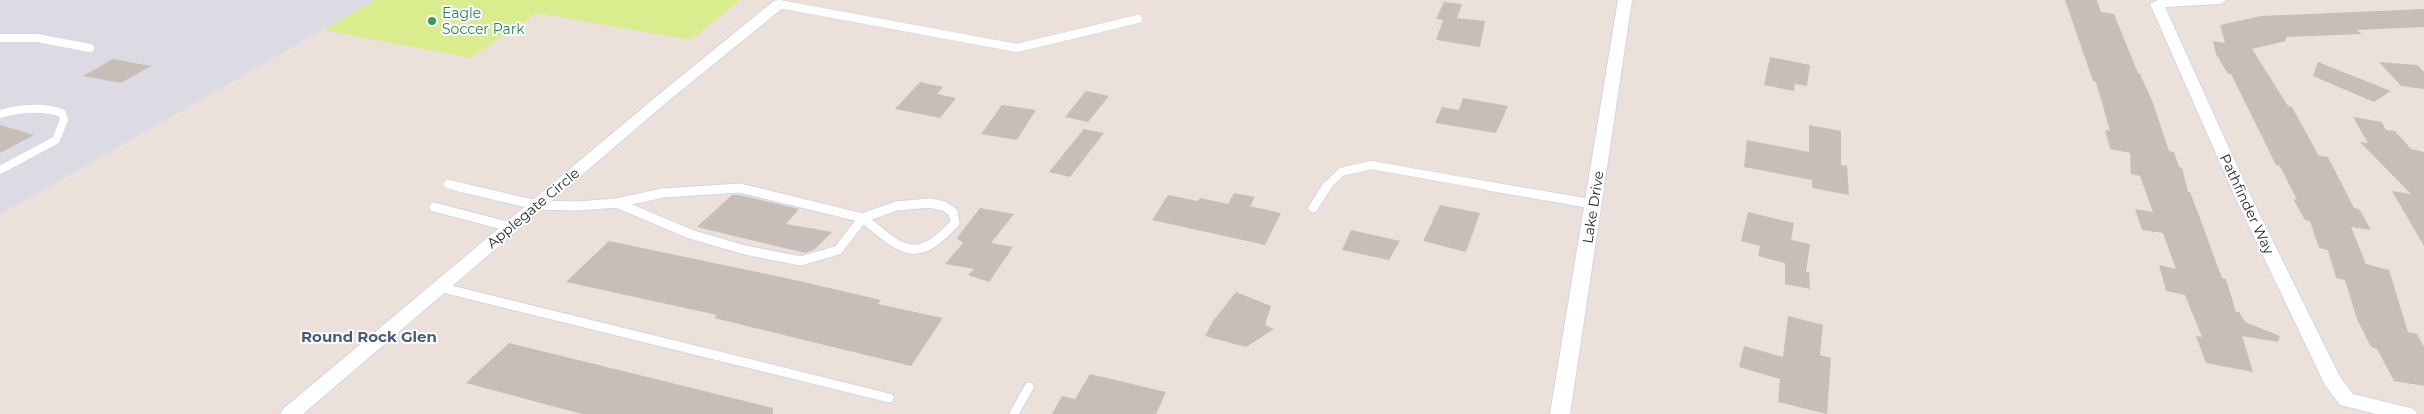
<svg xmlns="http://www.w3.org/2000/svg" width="2424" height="414" font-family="Montserrat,sans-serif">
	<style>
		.industrial { fill: #dcdbe4 }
		.pitch { fill: #d9ed8f }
		.building { fill: #c7beba }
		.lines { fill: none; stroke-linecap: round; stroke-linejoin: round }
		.lane-far1-casing { stroke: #cfd7e3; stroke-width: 9 }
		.lane-casing { stroke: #cfd7e3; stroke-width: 11 }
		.street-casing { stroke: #cfd7e3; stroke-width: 2 }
		.lane-far1 { stroke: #fff; stroke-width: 8 }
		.lane { stroke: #fff; stroke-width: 9 }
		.street { fill: #fff; fill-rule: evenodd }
		.leisure-dot { fill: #2e9e5b; stroke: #fff; stroke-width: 2 }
		.labels { text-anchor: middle; stroke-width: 4; stroke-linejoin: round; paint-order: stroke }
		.leisure-label { font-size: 14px; fill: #27864d; stroke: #fff; text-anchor: start }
		.street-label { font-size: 14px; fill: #292929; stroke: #fff }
		.neighbourhood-label { font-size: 15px; font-weight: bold; fill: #485b7b; stroke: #fff }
	</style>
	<rect width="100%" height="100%" fill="#ece1da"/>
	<polygon class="industrial" points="0,0 375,0 0,215"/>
	<polygon class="pitch" points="375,0 740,0 691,40 537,13 470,58 324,30"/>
	<g class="building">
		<polygon points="2065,0 2097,0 2101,12 2114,14 2138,73 2140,74 2153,103 2169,151 2174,152 2179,167 2182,168 2188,192 2190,192 2198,213 2222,278 2226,279 2236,312 2239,312 2245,322 2280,336 2278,342 2242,336 2253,372 2206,363 2196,336 2202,337 2185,295 2166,291 2159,265 2176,269 2163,233 2142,230 2135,209 2153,212 2140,176 2131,174 2130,153 2110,149 2105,130 2110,131 2096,82 2093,81"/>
		<polygon points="1444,2 1462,4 1457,18 1485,21 1480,47 1436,40 1443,20 1436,19"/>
		<polygon points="2424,9 2424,27 2356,30 2362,34 2286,37 2286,41 2252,49 2288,106 2292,107 2319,156 2328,157 2354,208 2359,209 2371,230 2351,227 2366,264 2389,270 2408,332 2417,334 2424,347 2424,386 2394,381 2377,349 2371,347 2357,319 2345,280 2336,278 2328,250 2319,248 2310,221 2305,220 2293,199 2297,200 2280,166 2276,165 2231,74 2228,74 2216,54 2213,41 2225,43 2220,25 2261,16"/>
		<polygon points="1770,57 1810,65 1807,86 1795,84 1794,91 1764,85"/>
		<polygon points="113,59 151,66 121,83 83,76"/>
		<polygon points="2318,62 2391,91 2374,102 2313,76"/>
		<polygon points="2379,62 2417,65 2424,72 2424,89 2401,86"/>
		<polygon points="920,82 943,87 937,94 956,98 940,118 895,109"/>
		<polygon points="1086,91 1109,96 1088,122 1065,117"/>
		<polygon points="1463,98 1508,106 1496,133 1435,123 1442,107 1459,110"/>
		<polygon points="1002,105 1036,110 1017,140 981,134"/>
		<polygon points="2353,117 2382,122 2386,130 2395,131 2411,149 2424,152 2424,246 2392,191 2411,194 2360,142 2368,143"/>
		<polygon points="0,125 34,135 0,153"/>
		<polygon points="1809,125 1841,131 1841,165 1847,166 1849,195 1812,188 1812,180 1744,167 1747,140 1809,152"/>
		<polygon points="1084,129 1104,133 1070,177 1049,172"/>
		<polygon points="1234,193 1255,197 1250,206 1281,213 1265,245 1152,220 1168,195 1198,201 1200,198 1228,204"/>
		<polygon points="732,195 739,195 799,209 786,224 832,232 814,250 805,253 697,227"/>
		<polygon points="1440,205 1480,213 1466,252 1423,241"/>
		<polygon points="980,208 1014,214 991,243 1013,247 989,282 968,275 974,269 945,264 963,243 957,238"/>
		<polygon points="1748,212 1794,223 1791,240 1810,244 1806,272 1809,272 1810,289 1785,284 1785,263 1758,256 1760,246 1741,241"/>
		<polygon points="1351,230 1400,241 1389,260 1342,250"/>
		<polygon points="609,241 786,278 881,300 878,304 943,318 911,366 714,318 717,315 566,282"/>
		<polygon points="1236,292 1271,306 1265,325 1274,329 1246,347 1205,336 1213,321"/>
		<polygon points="1788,316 1823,325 1820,355 1831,358 1827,414 1778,402 1780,379 1739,367 1744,346 1783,357"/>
		<polygon points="509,343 773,408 773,414 582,414 466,383"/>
		<polygon points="1090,374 1166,392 1156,414 1052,414 1062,396 1075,399"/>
	</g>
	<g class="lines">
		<defs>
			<g id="lane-far1">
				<polyline points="779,4 1017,48 1138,19"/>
				<polyline points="0,38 37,38 90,48"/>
				<path d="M0,114C21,108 41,106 62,113L64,120L56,140L0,170"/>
				<polyline points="448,184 460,187"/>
				<polyline points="1326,187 1341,172 1371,165 1495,187"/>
			</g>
			<g id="lane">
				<polyline points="455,186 536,205 577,206 617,203"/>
				<polyline points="1488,186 1593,204"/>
				<polyline points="617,203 690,234 745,250 801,261 838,250 863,218"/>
				<polyline points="617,203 663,193 740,188 863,218"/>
				<path d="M930,203L944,206L953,212L955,223C915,266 902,250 863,218L896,206Z"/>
				<polyline points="434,207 510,227"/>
				<polyline points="1313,208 1327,186"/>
				<polyline points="439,287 889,398"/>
				<polyline points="1014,414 1029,387"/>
			</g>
			<g id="street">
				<polygon points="779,0 786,4 784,7 667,102 303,414 280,414 283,409 657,96 774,1"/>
				<polygon points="1618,0 1632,0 1570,414 1550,414"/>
				<polygon points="2158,0 2227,0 2220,4 2165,7 2253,201 2340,377 2353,394 2414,409 2417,414 2377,414 2340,405 2325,385 2237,201 2150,4"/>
			</g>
		</defs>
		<use href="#lane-far1" class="lane-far1-casing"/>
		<use href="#lane" class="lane-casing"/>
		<use href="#street" class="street-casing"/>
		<use href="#lane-far1" class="lane-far1"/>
		<use href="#lane" class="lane"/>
		<use href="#street" class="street"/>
	</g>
	<circle class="leisure-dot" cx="432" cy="21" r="5"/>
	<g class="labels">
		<g class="leisure-label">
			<text x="442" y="18">Eagle<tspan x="442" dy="16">Soccer Park</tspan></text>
		</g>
		<g class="street-label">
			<text transform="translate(2247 204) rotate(65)" y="5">Pathfinder Way</text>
			<text transform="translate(1593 207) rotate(-81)" y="5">Lake Drive</text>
			<text transform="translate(533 208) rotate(-40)" y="5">Applegate Circle</text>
		</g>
		<g class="neighbourhood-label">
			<text x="369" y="342">Round Rock Glen</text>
		</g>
	</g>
</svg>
